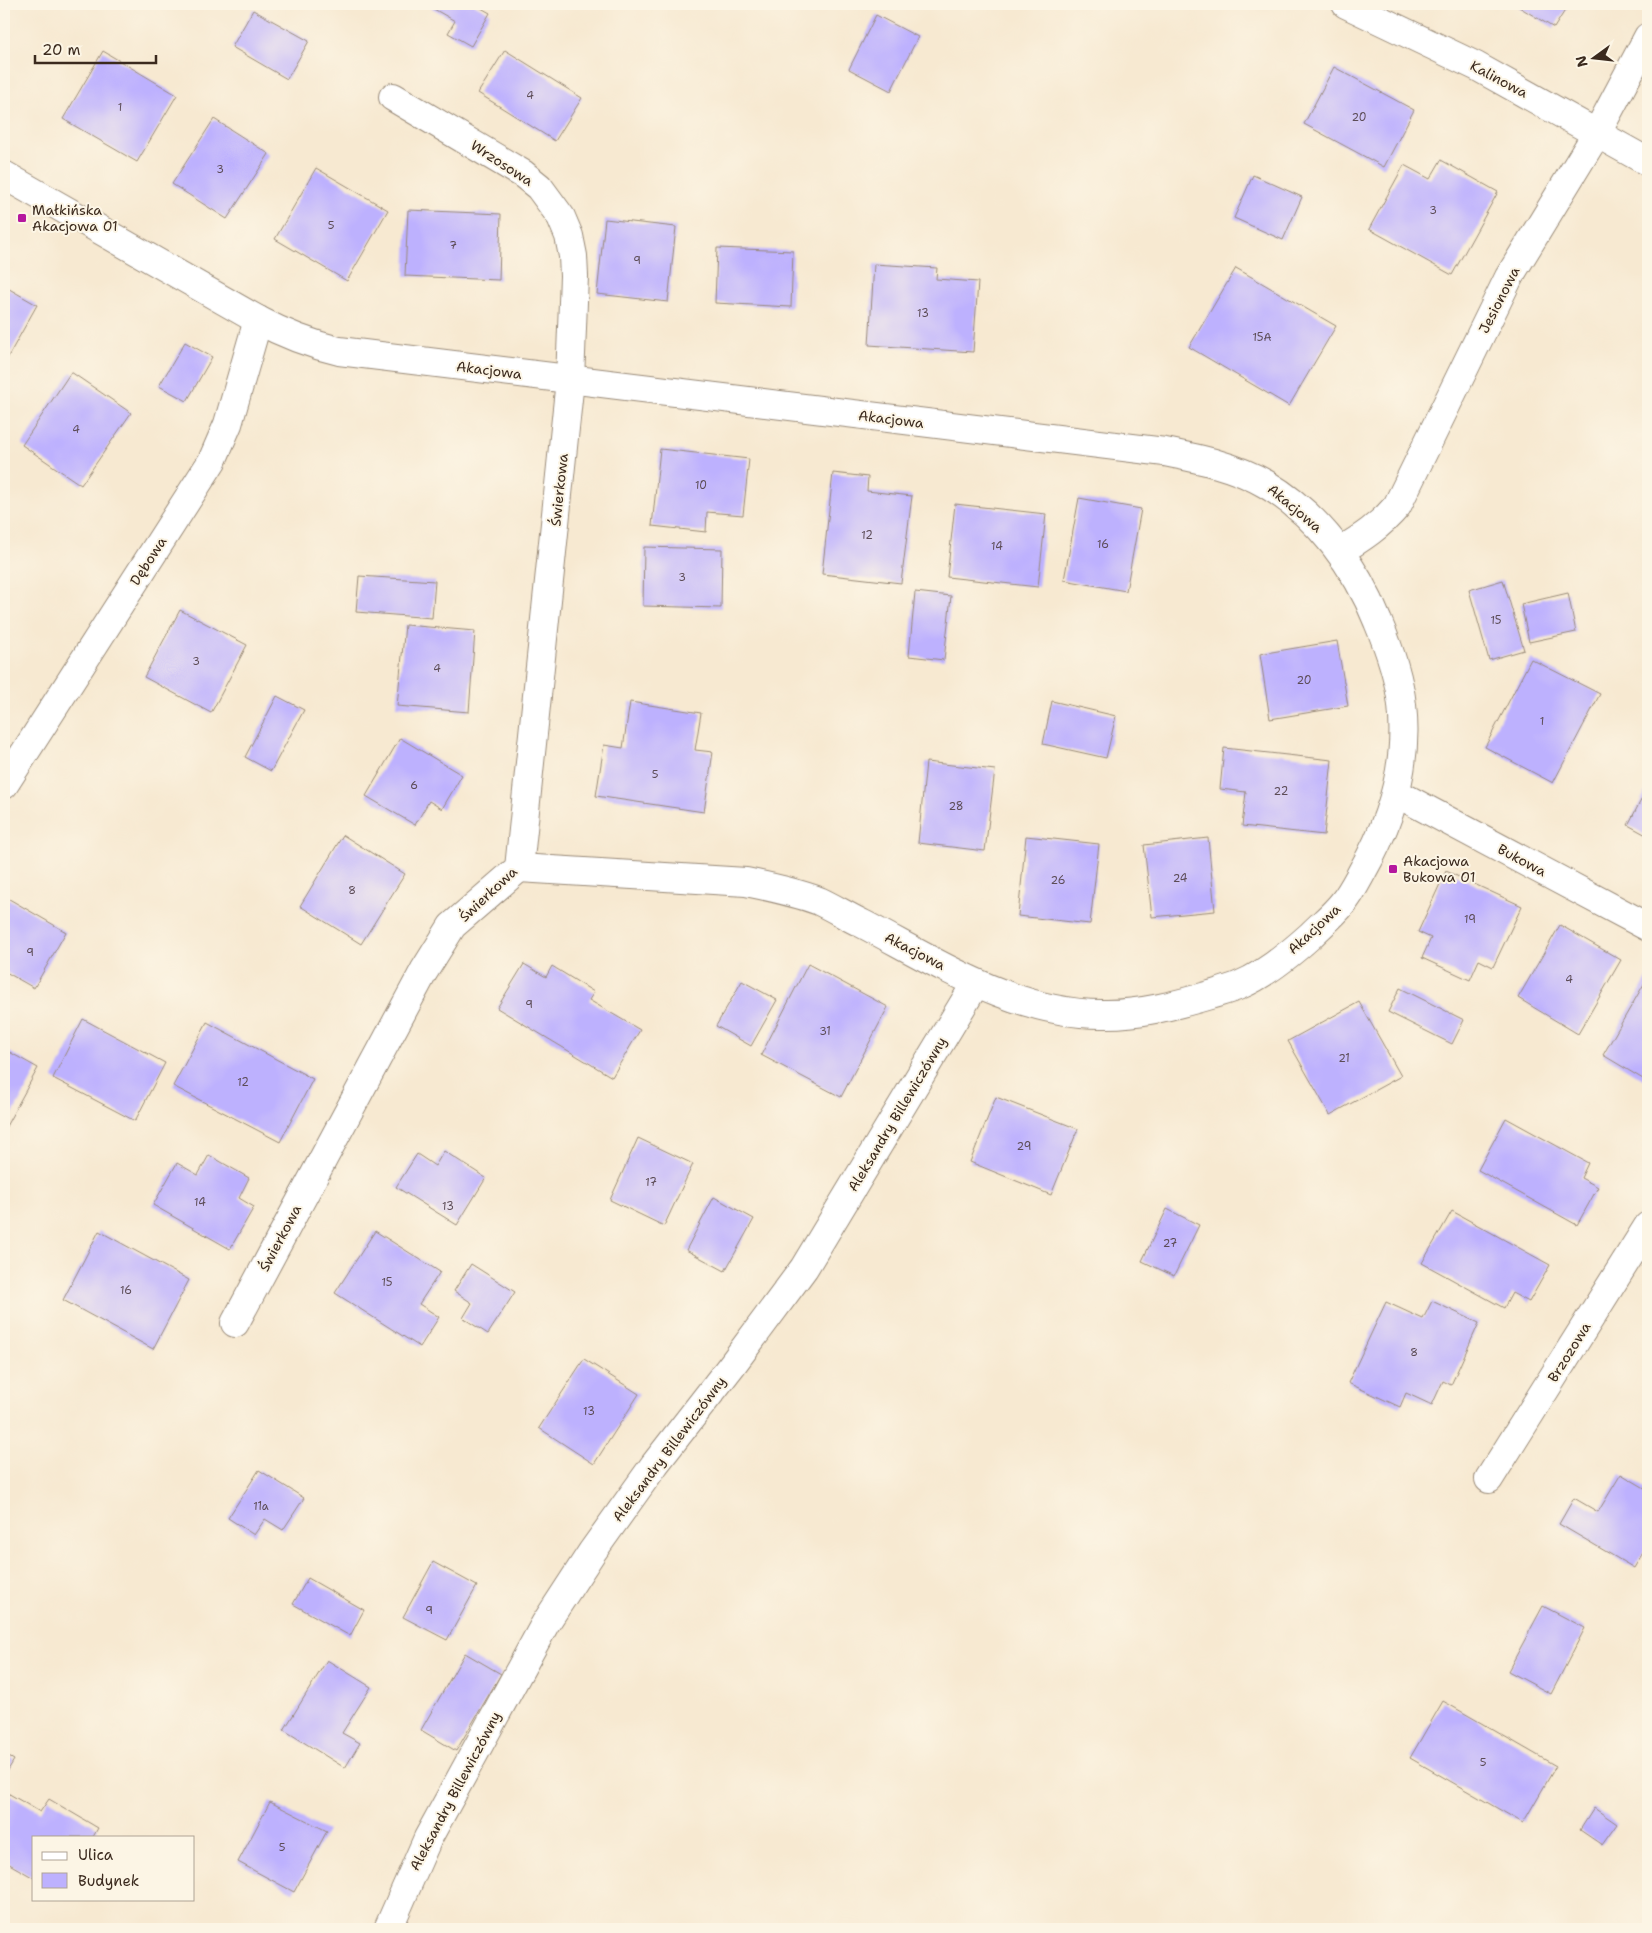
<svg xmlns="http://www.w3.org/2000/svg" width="1652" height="1933" font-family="'Shantell Sans',sans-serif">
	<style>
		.building { fill: #bdb1fe }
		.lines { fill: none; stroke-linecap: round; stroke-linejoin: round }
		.street-casing { stroke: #998a78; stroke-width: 30 }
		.street { stroke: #fff; stroke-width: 28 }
		.poi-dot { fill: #b5179e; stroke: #fcf5e5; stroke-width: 2 }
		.labels { text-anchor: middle; stroke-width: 4; stroke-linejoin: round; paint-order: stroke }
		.number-label { font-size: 11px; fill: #5c4c56 }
		.street-label { font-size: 14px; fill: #3b2a1e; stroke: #fcf5e5 }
		.poi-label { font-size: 14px; fill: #3b2a1e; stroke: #fcf5e5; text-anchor: start }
	</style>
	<rect width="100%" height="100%" fill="#fcf5e5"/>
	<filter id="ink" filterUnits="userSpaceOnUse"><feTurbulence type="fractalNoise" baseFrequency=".02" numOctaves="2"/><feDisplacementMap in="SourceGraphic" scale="10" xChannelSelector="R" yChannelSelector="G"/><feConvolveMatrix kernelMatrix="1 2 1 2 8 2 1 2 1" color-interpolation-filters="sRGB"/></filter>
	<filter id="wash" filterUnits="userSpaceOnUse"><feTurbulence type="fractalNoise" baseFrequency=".0096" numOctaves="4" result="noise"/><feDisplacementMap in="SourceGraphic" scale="20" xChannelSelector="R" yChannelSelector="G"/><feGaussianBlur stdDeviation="1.12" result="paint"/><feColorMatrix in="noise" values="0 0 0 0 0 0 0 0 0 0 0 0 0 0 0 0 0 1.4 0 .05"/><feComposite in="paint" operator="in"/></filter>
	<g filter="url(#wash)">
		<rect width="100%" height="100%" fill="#f7e9d1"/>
		<g id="blocks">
			<g class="building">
				<polygon points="425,4 474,4 490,13 471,46 448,33 455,21"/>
				<polygon points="1514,4 1569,4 1554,28"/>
				<polygon points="253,10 309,41 287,79 232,47"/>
				<polygon points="876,15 918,37 891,91 849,69"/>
				<polygon points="505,50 582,98 555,141 478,93"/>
				<polygon points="103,51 177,95 137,162 63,119"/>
				<polygon points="1334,67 1414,110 1384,167 1304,124"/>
				<polygon points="214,119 269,154 227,219 172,184"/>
				<polygon points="1441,160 1498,192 1452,275 1369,229 1404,165 1430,179"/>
				<polygon points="316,168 388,210 347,281 275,239"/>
				<polygon points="1253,175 1302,197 1283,240 1234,218"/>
				<polygon points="408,210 501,214 499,280 405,276"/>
				<polygon points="605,219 676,227 668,302 597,294"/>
				<polygon points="717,248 793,251 791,307 715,303"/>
				<polygon points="874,264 937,268 936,279 978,282 973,352 869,345"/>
				<polygon points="1236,268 1336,326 1289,406 1189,347"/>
				<polygon points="4,286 37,305 4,364"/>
				<polygon points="185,342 212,357 187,401 159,386"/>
				<polygon points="71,372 131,413 81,485 22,445"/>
				<polygon points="660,449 749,459 743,515 707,512 706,532 652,526"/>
				<polygon points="833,473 868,477 867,491 912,496 901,583 822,574"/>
				<polygon points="1079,498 1141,509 1126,591 1064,580"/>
				<polygon points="955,504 1046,514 1038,587 947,577"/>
				<polygon points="644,547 722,549 721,608 643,606"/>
				<polygon points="359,576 435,581 432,618 356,612"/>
				<polygon points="1503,580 1524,650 1489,660 1469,590"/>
				<polygon points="915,592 951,596 944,660 909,656"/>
				<polygon points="1568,593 1576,632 1529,642 1521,604"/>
				<polygon points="180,610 247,645 211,713 144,677"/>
				<polygon points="405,625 475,631 469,712 397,706"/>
				<polygon points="1337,641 1348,706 1270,719 1260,654"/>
				<polygon points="1531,659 1600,694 1553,783 1485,747"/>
				<polygon points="277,696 304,710 271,771 245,757"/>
				<polygon points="1052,701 1116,716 1106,758 1043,744"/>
				<polygon points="630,702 701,713 695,750 713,752 704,812 596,796 604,745 623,748"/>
				<polygon points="400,738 462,775 442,809 429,801 415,825 366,796"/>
				<polygon points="1224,748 1332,760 1324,835 1242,826 1246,792 1220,789"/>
				<polygon points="926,762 995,770 985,851 918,843"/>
				<polygon points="1648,787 1648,836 1628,825"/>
				<polygon points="343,835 405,874 361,944 300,906"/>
				<polygon points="1026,836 1099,844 1090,924 1018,916"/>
				<polygon points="1208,838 1215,911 1152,917 1144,845"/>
				<polygon points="1446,871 1522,906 1493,967 1479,960 1470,980 1422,958 1431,938 1418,932"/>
				<polygon points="4,896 66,932 34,988 4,971"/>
				<polygon points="1560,925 1621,960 1578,1034 1518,998"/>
				<polygon points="524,964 546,977 552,966 594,992 589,1000 640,1030 612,1077 497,1008"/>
				<polygon points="808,964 888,1007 841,1097 761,1055"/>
				<polygon points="1648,977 1648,1082 1603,1055"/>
				<polygon points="742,981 777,1000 751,1046 716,1026"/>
				<polygon points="1400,988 1464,1020 1452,1044 1388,1012"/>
				<polygon points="1359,1002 1401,1076 1330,1115 1288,1041"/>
				<polygon points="83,1019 165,1063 135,1121 53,1078"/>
				<polygon points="207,1022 313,1079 280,1142 173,1086"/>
				<polygon points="4,1049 38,1068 4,1130"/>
				<polygon points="996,1097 1078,1129 1051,1195 970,1162"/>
				<polygon points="1506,1118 1588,1163 1581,1178 1598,1187 1577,1225 1478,1170"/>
				<polygon points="638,1138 693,1164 664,1226 610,1200"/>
				<polygon points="444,1151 486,1178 457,1225 396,1187 417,1154 435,1166"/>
				<polygon points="209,1155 249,1178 239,1198 254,1207 230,1249 153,1205 177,1163 198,1175"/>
				<polygon points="714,1197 754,1219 725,1271 686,1250"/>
				<polygon points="1167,1209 1199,1225 1174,1276 1142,1261"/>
				<polygon points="1452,1211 1550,1265 1529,1302 1512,1293 1504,1308 1422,1263"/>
				<polygon points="99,1231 189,1280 153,1349 63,1300"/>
				<polygon points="375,1231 440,1272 419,1304 439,1317 420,1347 335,1293"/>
				<polygon points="471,1264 515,1292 488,1334 463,1318 472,1303 454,1291"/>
				<polygon points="1432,1301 1479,1323 1451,1385 1443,1381 1432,1405 1406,1393 1400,1407 1348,1383 1386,1302 1423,1319"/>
				<polygon points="584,1359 639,1394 594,1464 539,1428"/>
				<polygon points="259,1470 304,1498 283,1530 265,1519 254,1535 228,1518"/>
				<polygon points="1621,1474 1648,1490 1648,1544 1634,1568 1559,1524 1574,1498 1598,1512"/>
				<polygon points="433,1562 477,1586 447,1640 403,1617"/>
				<polygon points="308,1578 364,1610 350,1636 293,1604"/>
				<polygon points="1543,1606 1585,1628 1551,1694 1508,1671"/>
				<polygon points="465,1653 501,1674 456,1751 421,1730"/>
				<polygon points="327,1660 371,1687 342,1733 360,1743 345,1768 284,1730"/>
				<polygon points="1443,1701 1556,1766 1523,1823 1410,1758"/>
				<polygon points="4,1754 14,1760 4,1777"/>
				<polygon points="6,1792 40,1812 49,1799 98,1828 93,1837 34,1837 34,1878 4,1861 4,1796"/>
				<polygon points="270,1802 327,1831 294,1892 238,1862"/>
				<polygon points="1594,1808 1617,1824 1602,1845 1580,1830"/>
			</g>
		</g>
	</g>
	<g filter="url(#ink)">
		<use href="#blocks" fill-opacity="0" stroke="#998a78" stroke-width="1"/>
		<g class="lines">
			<defs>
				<g id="street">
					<polyline points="1346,4 1476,66 1648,162"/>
					<path d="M4,175L258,320C284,334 310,344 339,351L1165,452C1200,459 1235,466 1266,484C1318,515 1356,566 1378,622C1389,648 1399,677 1402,705C1409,765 1391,821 1362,872C1356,883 1350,895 1342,904C1333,915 1321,925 1311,935C1290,954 1266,974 1240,985C1231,989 1220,992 1210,995C1176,1005 1142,1014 1106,1014C1019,1016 938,963 863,924C848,917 834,908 819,901C795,892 771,887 746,882L519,868"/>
					<path d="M1340,551C1362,538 1380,526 1397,506L1509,277L1597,133L1648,37"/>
					<polyline points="4,785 212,461 228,424 258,320"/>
					<polyline points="1396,793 1648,927"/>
					<polyline points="235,1323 424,971 452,926 519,868 570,380 574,276 573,256 569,236 561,217 539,187 523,174 393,97"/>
					<polyline points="1489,1479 1648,1226"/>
					<polyline points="388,1929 428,1838 545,1624 592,1552 655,1464 732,1365 804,1268 976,983"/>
				</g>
			</defs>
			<use href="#street" class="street-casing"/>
			<use href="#street" class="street"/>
		</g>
	</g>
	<g class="poi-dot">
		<rect x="17" y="213" width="10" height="10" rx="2.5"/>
		<rect x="1388" y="864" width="10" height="10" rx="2.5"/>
	</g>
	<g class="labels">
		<g class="number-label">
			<text x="530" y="99">4</text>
			<text x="120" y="111">1</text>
			<text x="1359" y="121">20</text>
			<text x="220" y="173">3</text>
			<text x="1433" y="214">3</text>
			<text x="331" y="229">5</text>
			<text x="453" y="249">7</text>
			<text x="637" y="264">9</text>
			<text x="923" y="317">13</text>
			<text x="1262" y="341">15A</text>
			<text x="76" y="433">4</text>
			<text x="701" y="489">10</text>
			<text x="867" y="539">12</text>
			<text x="1103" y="548">16</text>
			<text x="997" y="550">14</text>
			<text x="682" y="581">3</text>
			<text x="1496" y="624">15</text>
			<text x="196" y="665">3</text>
			<text x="437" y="672">4</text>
			<text x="1304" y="684">20</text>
			<text x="1542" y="725">1</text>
			<text x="655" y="778">5</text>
			<text x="414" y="789">6</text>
			<text x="1281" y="795">22</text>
			<text x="956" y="810">28</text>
			<text x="1180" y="882">24</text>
			<text x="1058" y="884">26</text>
			<text x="352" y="894">8</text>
			<text x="1470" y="923">19</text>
			<text x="30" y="956">9</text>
			<text x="1569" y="983">4</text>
			<text x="529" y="1008">9</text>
			<text x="825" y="1035">31</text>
			<text x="1344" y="1062">21</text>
			<text x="243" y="1086">12</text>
			<text x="1024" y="1150">29</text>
			<text x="651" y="1186">17</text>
			<text x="200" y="1206">14</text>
			<text x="448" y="1210">13</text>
			<text x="1170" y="1247">27</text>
			<text x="387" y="1286">15</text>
			<text x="126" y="1294">16</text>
			<text x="1414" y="1356">8</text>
			<text x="589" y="1415">13</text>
			<text x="261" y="1510">11a</text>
			<text x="429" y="1614">9</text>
			<text x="1483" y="1766">5</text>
			<text x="282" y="1851">5</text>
		</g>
		<g class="street-label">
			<text transform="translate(1499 79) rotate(28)" y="5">Kalinowa</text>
			<text transform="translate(502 163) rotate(33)" y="5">Wrzosowa</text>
			<text transform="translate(1499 300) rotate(-63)" y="5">Jesionowa</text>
			<text transform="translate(489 370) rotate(7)" y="5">Akacjowa</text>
			<text transform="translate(891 419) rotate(7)" y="5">Akacjowa</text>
			<text transform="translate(559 490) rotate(-84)" y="5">Świerkowa</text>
			<text transform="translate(1295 508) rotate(40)" y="5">Akacjowa</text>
			<text transform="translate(148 561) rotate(-57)" y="5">Dębowa</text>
			<text transform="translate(1522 860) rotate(28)" y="5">Bukowa</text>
			<text transform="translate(488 894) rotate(-43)" y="5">Świerkowa</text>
			<text transform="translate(1314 929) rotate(-43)" y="5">Akacjowa</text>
			<text transform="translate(915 951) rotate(27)" y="5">Akacjowa</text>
			<text transform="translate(897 1114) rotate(-59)" y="5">Aleksandry Billewiczówny</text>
			<text transform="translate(280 1238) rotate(-62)" y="5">Świerkowa</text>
			<text transform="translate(1569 1352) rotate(-58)" y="5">Brzozowa</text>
			<text transform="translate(669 1449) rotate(-53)" y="5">Aleksandry Billewiczówny</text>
			<text transform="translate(455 1791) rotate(-62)" y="5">Aleksandry Billewiczówny</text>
		</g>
		<g class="poi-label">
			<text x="32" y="215">Małkińska<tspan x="32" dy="16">Akacjowa 01</tspan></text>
			<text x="1403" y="866">Akacjowa<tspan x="1403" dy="16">Bukowa 01</tspan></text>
		</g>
	</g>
	<rect width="1652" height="1933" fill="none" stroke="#fcf5e5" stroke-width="20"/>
	<rect x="32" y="1836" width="162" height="65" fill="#fcf5e5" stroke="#afa495"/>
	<rect x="42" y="1852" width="25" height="8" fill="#ffffff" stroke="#afa495"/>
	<text x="78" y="1860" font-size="15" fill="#3b2a1e">Ulica</text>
	<rect x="42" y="1873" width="25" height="15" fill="#bdb1fe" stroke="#afa495"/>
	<text x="78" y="1886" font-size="15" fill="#3b2a1e">Budynek</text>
	<g transform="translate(1594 58) rotate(255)" stroke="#fcf5e5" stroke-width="4" paint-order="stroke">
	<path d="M0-4L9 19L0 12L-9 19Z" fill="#3b2a1e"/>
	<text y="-8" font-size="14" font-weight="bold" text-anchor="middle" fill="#3b2a1e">N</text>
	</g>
	<path d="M35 55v8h121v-8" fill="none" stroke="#3b2a1e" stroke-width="2.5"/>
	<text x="42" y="55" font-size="15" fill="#3b2a1e" stroke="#fcf5e5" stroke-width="4" paint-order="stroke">20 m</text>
</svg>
